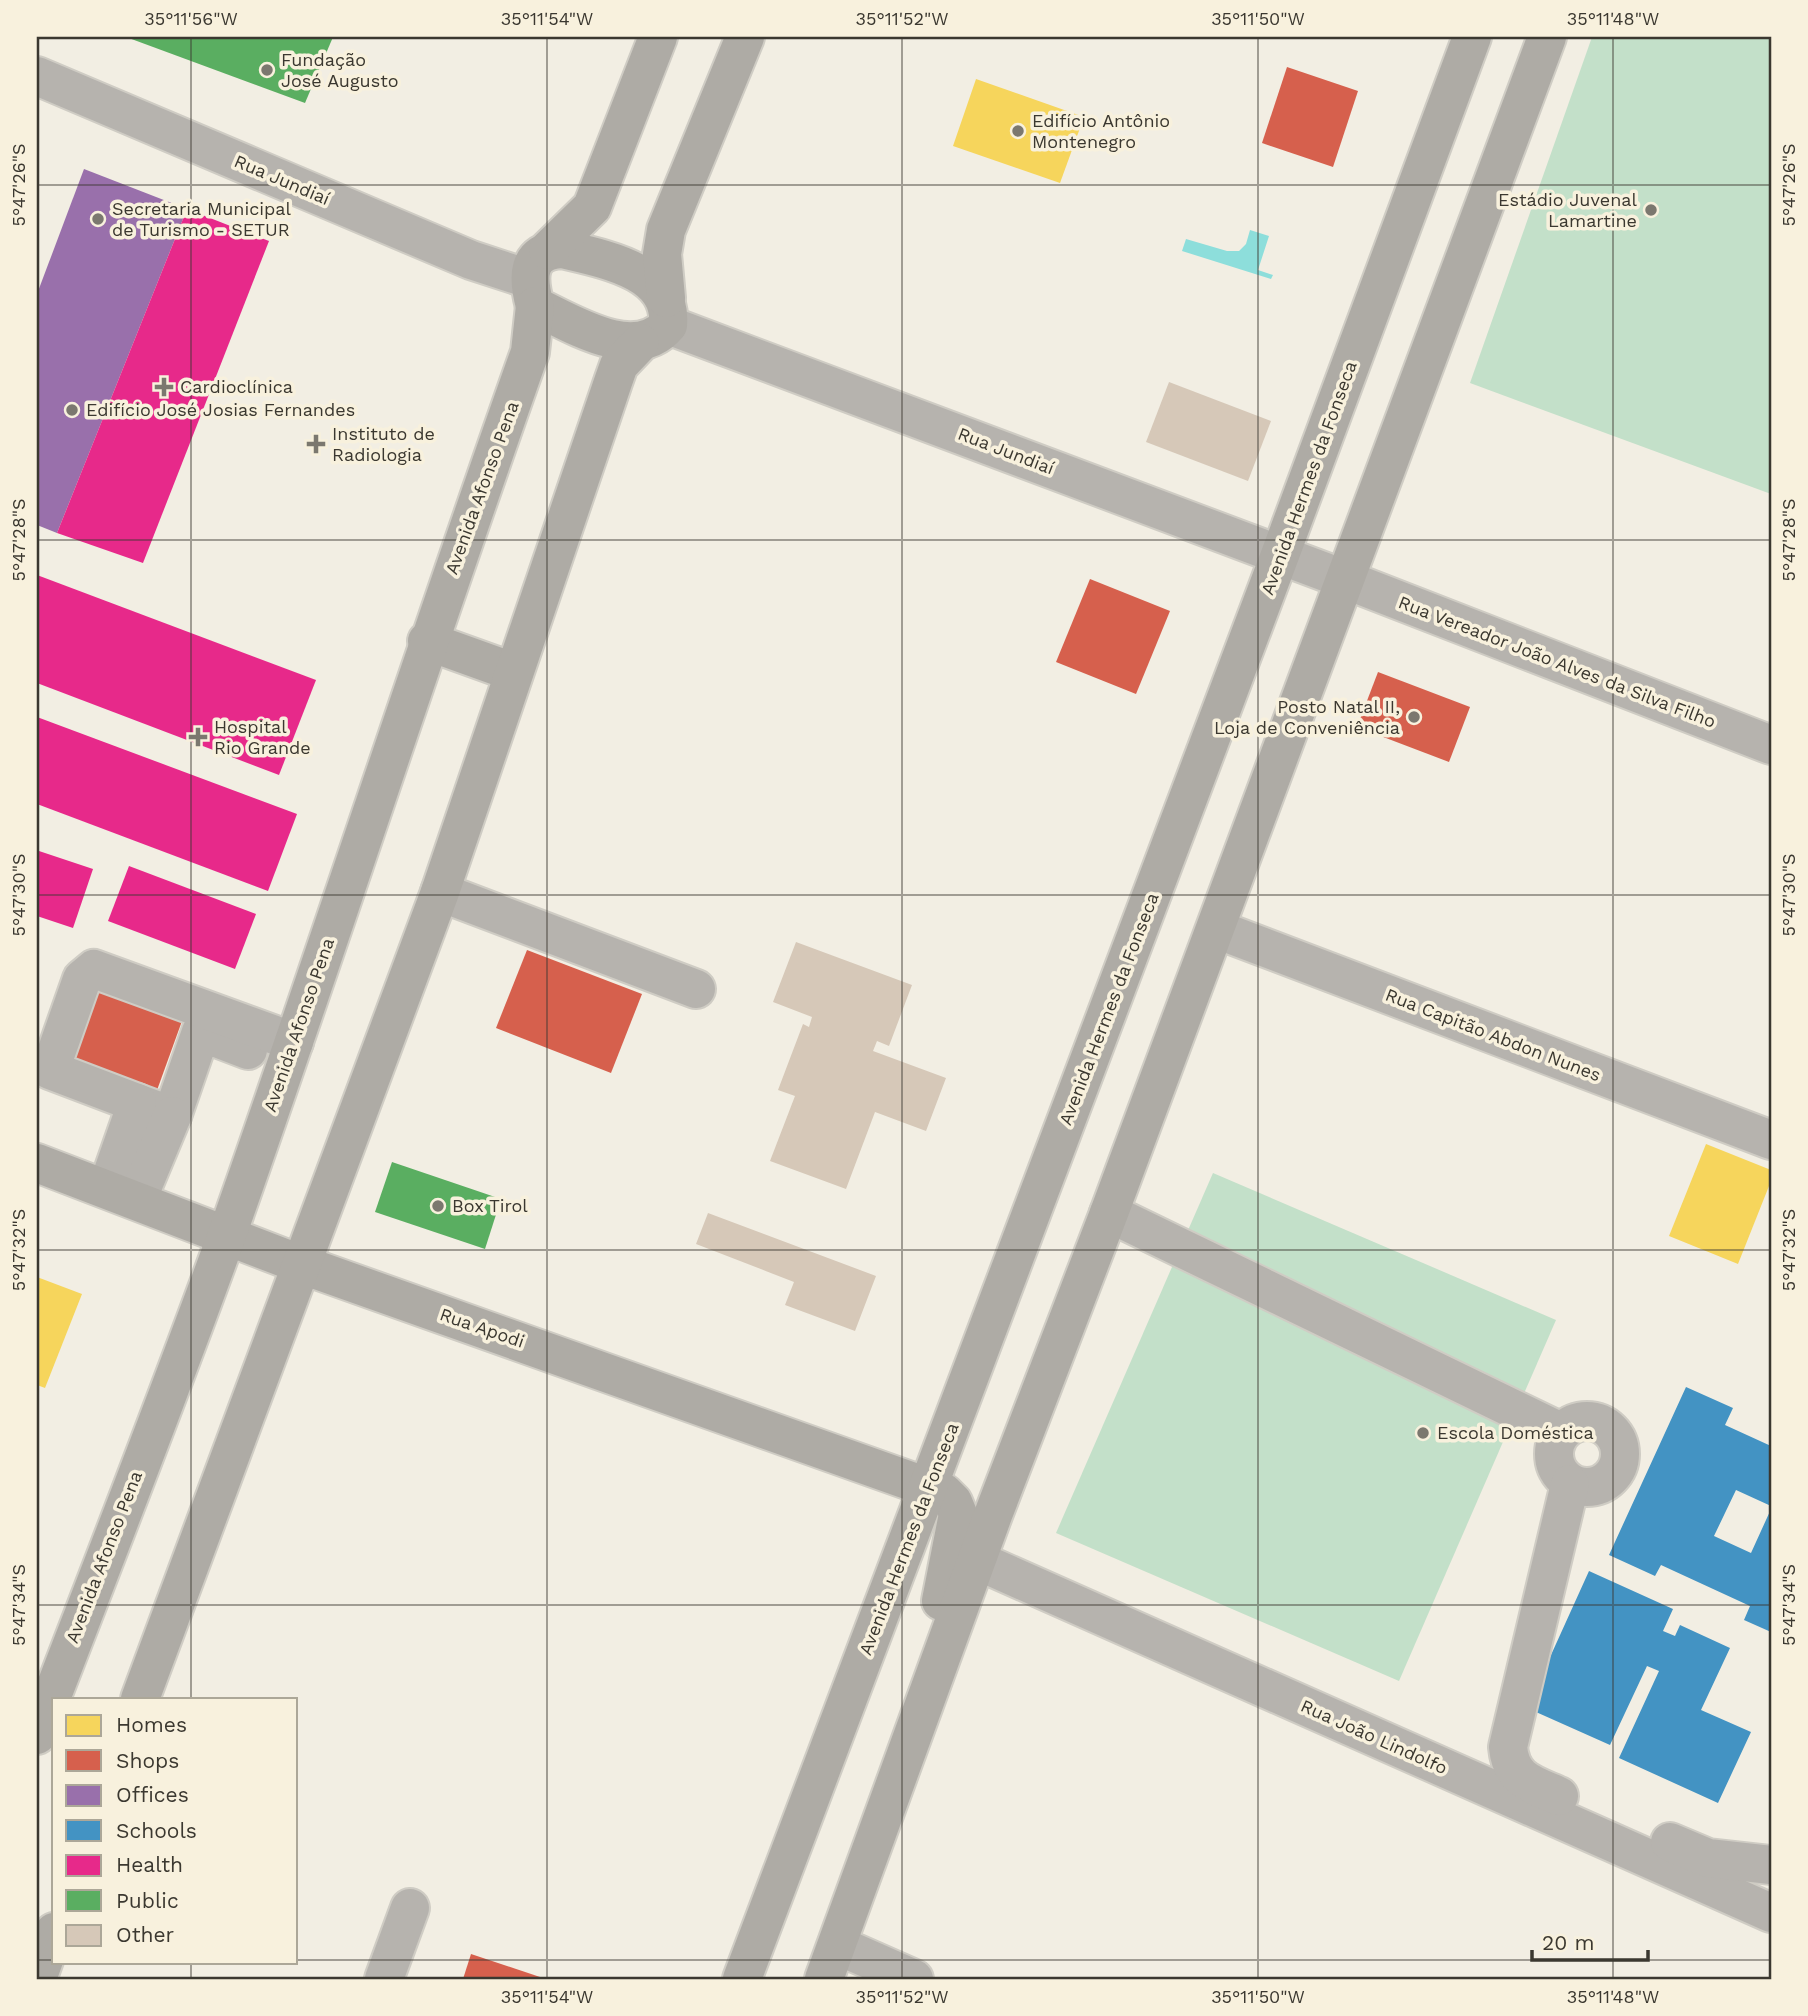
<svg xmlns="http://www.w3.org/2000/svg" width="1808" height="2016" font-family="'Work Sans',sans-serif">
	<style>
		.green { fill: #c3e0c9 }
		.water { fill: #8ddedb }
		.homes { fill: #f6d55c }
		.shops { fill: #d6604d }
		.offices { fill: #9970ab }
		.schools { fill: #4393c3 }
		.health { fill: #e7298a }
		.public { fill: #5aae61 }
		.building { fill: #d6c8b8 }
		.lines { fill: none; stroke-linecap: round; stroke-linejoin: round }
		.minor-casing { stroke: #cfccc4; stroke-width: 42 }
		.major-casing { stroke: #cfccc4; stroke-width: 42 }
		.minor { stroke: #b6b3ae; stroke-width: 38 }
		.major { stroke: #aeaba5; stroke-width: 38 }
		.ticks { fill: none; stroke: #3b3830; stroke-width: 2; stroke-opacity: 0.45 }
		.poi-dot { fill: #7b786f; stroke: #f8f1dd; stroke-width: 2.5 }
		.labels { text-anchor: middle; stroke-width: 7; stroke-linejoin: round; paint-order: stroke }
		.poi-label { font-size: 18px; fill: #3b3830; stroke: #f8f1dd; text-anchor: start }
		.street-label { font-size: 18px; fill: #3b3830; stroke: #f8f1dd }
		.neatline { fill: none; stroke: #3b3830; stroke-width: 2.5 }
		.ticks-label { font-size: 18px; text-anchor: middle; fill: #3b3830 }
	</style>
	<rect width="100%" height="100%" fill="#f2eee3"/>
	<g class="green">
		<polygon points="1592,37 1771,37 1771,494 1470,383"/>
		<polygon points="1213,1173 1556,1320 1399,1681 1056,1533"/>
	</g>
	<polygon class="water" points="1250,230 1269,236 1258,270 1273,275 1271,279 1182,251 1186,239 1227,251 1239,251 1246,244"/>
	<g class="homes">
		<polygon points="976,79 1084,117 1060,183 953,146"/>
		<polygon points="1706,1144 1771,1170 1771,1181 1738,1264 1669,1236"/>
		<polygon points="37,1277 82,1294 45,1388 37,1385"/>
	</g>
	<g class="shops">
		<polygon points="1287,67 1358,91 1333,167 1262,143"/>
		<polygon points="1090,579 1170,611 1136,694 1056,662"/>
		<polygon points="1378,672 1470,707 1449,762 1357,727"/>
		<polygon points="527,950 642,994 611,1073 496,1028"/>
		<polygon points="88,987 182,1021 156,1093 61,1059"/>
		<polygon points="471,1954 546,1979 463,1979"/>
	</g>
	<polygon class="offices" points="84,169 187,209 57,533 37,525 37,294"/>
	<g class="schools">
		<polygon points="1686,1387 1733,1408 1725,1425 1771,1446 1771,1506 1736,1490 1714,1536 1751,1553 1771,1509 1771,1632 1744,1620 1750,1606 1661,1565 1655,1576 1609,1555"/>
		<polygon points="1589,1571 1673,1609 1663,1631 1675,1636 1680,1625 1730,1648 1701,1710 1751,1732 1718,1803 1619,1758 1659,1671 1647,1666 1610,1745 1527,1708"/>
	</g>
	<g class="health">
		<polygon points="187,209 269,241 143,563 57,533"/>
		<polygon points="37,575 316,680 279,775 37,683"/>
		<polygon points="37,717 297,814 268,891 37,804"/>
		<polygon points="39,851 93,869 73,928 37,916"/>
		<polygon points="129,866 256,914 235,969 108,921"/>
	</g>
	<g class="public">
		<polygon points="126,37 333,37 305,103"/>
		<polygon points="392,1162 501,1199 485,1249 375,1212"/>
	</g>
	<g class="building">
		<polygon points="1169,382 1271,421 1248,481 1146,442"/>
		<polygon points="796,942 912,985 889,1046 877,1041 873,1051 946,1078 926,1131 875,1112 846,1189 770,1161 795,1096 778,1090 803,1024 809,1027 812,1017 773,1002"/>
		<polygon points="708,1213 876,1276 855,1331 785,1305 794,1282 696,1244"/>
	</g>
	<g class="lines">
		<defs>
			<g id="minor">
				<polyline points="37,76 471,260 529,279"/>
				<polyline points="668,325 1344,579 1771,745"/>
				<polyline points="440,892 696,989"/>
				<polyline points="1216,929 1771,1140"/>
				<polyline points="137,1103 172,1116 201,1032 248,1050"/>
				<polyline points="107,1189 137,1103 50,1070 82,979 94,969 294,1042"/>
				<polyline points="137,1200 172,1116"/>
				<polyline points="1109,1213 1561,1432"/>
				<circle cx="1587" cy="1454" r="33"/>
				<polyline points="976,1560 1771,1913"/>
				<path d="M1559,1796C1532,1784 1511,1780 1508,1747L1570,1484"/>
				<polyline points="1670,1842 1708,1858 1771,1865"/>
				<polyline points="837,1945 914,1979"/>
				<polyline points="384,1979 410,1908"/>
			</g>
			<g id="major">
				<path d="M562,249C604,259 673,271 668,325C635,364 571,323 535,306C527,277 526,251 562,249Z"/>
				<polyline points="548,250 592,207 658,37"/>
				<polyline points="666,298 662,254 666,230 745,37"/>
				<polyline points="427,641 513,672"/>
				<polyline points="37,1163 300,1264 944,1493 953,1502 958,1514 941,1601"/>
				<polyline points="140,1699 440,892 613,382 619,365 640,343"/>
				<path d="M37,1735C101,1568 167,1401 228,1232C331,940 426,644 530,352L535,306"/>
				<polyline points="37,1979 54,1932"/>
				<polyline points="742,1979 1280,555 1472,37"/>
				<polyline points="824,1979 993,1515 1109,1213 1547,37"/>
			</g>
		</defs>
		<use href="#minor" class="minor-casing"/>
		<use href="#major" class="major-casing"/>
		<use href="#minor" class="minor"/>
		<use href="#major" class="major"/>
	</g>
	<path class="ticks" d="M191,37V1699M547,37V1979M902,37V1979M1258,37V1979M1613,37V1979M37,185H1771M37,540H1771M37,895H1771M37,1250H1771M37,1605H1771M37,1960H54M296,1960H1771M191,1962V1979"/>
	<g class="poi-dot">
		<circle cx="267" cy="70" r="7"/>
		<circle cx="1018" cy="131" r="7"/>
		<circle cx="1651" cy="210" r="7"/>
		<circle cx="98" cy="219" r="7"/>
		<path d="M160.5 376.5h7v7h7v7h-7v7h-7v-7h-7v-7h7z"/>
		<circle cx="72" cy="410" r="7"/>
		<path d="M312.5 433.5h7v7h7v7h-7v7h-7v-7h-7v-7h7z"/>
		<circle cx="1414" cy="717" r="7"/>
		<path d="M194.5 726.5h7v7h7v7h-7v7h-7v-7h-7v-7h7z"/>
		<circle cx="438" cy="1206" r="7"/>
		<circle cx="1423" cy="1433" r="7"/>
	</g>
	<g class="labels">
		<g class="poi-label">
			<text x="281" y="66">Fundação<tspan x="281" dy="21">José Augusto</tspan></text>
			<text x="1032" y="127">Edifício Antônio<tspan x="1032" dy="21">Montenegro</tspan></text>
			<text x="1637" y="206" text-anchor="end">Estádio Juvenal<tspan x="1637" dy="21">Lamartine</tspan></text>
			<text x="112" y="215">Secretaria Municipal<tspan x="112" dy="21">de Turismo - SETUR</tspan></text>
			<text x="180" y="393">Cardioclínica</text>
			<text x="86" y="416">Edifício José Josias Fernandes</text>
			<text x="332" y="440">Instituto de<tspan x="332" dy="21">Radiologia</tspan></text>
			<text x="1400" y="713" text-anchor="end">Posto Natal II,<tspan x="1400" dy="21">Loja de Conveniência</tspan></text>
			<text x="214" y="733">Hospital<tspan x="214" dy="21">Rio Grande</tspan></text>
			<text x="452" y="1212">Box Tirol</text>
			<text x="1437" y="1439">Escola Doméstica</text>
		</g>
		<g class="street-label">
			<text transform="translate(282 180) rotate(23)" y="6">Rua Jundiaí</text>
			<text transform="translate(1006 451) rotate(21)" y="6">Rua Jundiaí</text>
			<text transform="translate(1309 478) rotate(-70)" y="6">Avenida Hermes da Fonseca</text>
			<text transform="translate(482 488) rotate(-70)" y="6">Avenida Afonso Pena</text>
			<text transform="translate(1557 662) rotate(21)" y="6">Rua Vereador João Alves da Silva Filho</text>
			<text transform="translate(1109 1009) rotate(-69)" y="6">Avenida Hermes da Fonseca</text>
			<text transform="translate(299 1025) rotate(-71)" y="6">Avenida Afonso Pena</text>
			<text transform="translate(1493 1035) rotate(21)" y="6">Rua Capitão Abdon Nunes</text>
			<text transform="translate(482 1328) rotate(19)" y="6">Rua Apodi</text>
			<text transform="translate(909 1539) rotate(-69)" y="6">Avenida Hermes da Fonseca</text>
			<text transform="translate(104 1557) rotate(-69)" y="6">Avenida Afonso Pena</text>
			<text transform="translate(1374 1737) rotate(24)" y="6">Rua João Lindolfo</text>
		</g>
	</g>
	<rect width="1808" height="2016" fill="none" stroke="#f8f1dd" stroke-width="77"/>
	<rect x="52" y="1698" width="245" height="266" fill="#f8f1dd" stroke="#aca798" stroke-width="2"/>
	<rect x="66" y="1715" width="35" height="21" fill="#f6d55c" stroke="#aca798" stroke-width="2"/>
	<text x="116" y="1732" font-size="21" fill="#3b3830">Homes</text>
	<rect x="66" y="1750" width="35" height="21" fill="#d6604d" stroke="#aca798" stroke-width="2"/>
	<text x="116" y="1768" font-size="21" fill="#3b3830">Shops</text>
	<rect x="66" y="1785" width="35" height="21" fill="#9970ab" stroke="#aca798" stroke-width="2"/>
	<text x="116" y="1802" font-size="21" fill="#3b3830">Offices</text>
	<rect x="66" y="1820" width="35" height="21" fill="#4393c3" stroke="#aca798" stroke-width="2"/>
	<text x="116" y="1838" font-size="21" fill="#3b3830">Schools</text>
	<rect x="66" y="1855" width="35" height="21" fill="#e7298a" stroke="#aca798" stroke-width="2"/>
	<text x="116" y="1872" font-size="21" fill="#3b3830">Health</text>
	<rect x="66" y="1890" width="35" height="21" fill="#5aae61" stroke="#aca798" stroke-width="2"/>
	<text x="116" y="1908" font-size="21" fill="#3b3830">Public</text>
	<rect x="66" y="1925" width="35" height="21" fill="#d6c8b8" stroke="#aca798" stroke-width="2"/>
	<text x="116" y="1942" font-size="21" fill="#3b3830">Other</text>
	<path d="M1532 1950v10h116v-10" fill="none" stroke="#3b3830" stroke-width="3.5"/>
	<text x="1542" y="1950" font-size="21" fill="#3b3830" stroke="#f8f1dd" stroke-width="5" paint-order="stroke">20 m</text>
	<rect x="38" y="38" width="1732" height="1940" class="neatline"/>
	<g class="ticks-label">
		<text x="191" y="25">35°11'56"W</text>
		<text x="547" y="25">35°11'54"W</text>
		<text x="902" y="25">35°11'52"W</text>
		<text x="1258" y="25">35°11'50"W</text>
		<text x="1613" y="25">35°11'48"W</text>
		<text transform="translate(19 185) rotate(-90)" y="6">5°47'26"S</text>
		<text transform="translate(1789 185) rotate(-90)" y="6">5°47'26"S</text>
		<text transform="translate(19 540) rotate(-90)" y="6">5°47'28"S</text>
		<text transform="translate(1789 540) rotate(-90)" y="6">5°47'28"S</text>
		<text transform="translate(19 895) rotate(-90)" y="6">5°47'30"S</text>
		<text transform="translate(1789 895) rotate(-90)" y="6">5°47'30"S</text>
		<text transform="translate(19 1250) rotate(-90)" y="6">5°47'32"S</text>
		<text transform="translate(1789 1250) rotate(-90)" y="6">5°47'32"S</text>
		<text transform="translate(19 1605) rotate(-90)" y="6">5°47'34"S</text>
		<text transform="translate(1789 1605) rotate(-90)" y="6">5°47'34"S</text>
		<text x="547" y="2003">35°11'54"W</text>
		<text x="902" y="2003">35°11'52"W</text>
		<text x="1258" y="2003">35°11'50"W</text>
		<text x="1613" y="2003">35°11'48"W</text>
	</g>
</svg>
